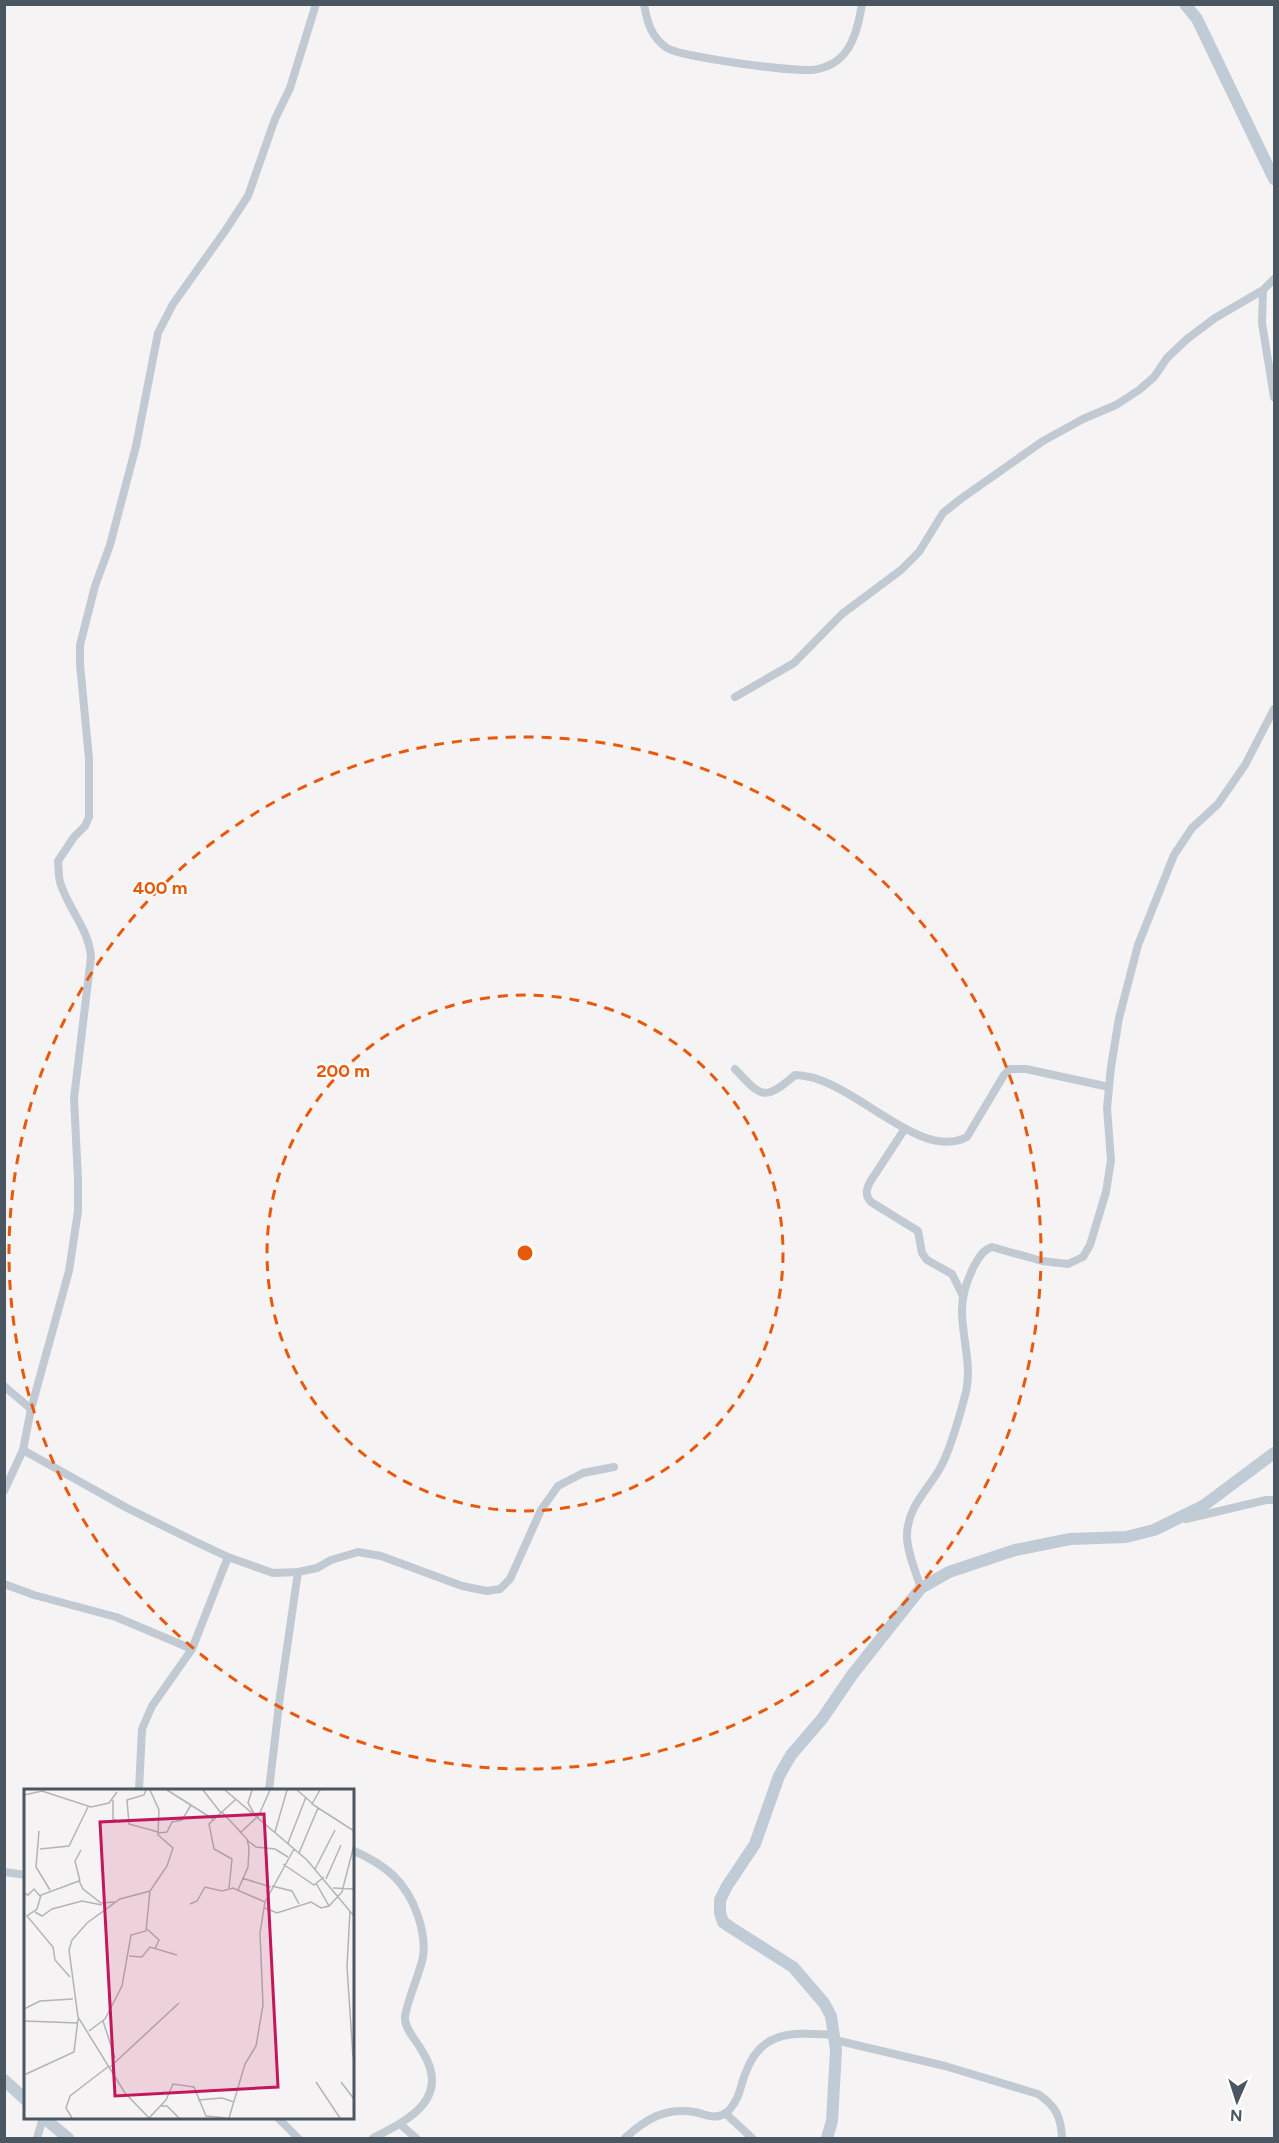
<svg xmlns="http://www.w3.org/2000/svg" width="1279" height="2143" font-family="Figtree,sans-serif">
	<style>
		.lines { fill: none; stroke-linecap: round; stroke-linejoin: round }
		.street { stroke: #c1cad2; stroke-width: 8 }
		.secondary { stroke: #c1cbd6; stroke-width: 12 }
		.ring { fill: none; stroke: #e8590c; stroke-width: 3; stroke-dasharray: 10 8 }
		.inset-road { fill: none; stroke: #b1b4b9; stroke-width: 1.5 }
		.view { fill: #c2185b; fill-opacity: 0.15; stroke: #c2185b; stroke-width: 3 }
		.inset-edge { fill: none; stroke: #4a5661; stroke-width: 3 }
		.centre { fill: #e8590c; stroke: #fff; stroke-width: 3 }
		.ring-label { font-size: 18px; text-anchor: middle; font-weight: bold; fill: #e8590c; stroke: #fff; stroke-width: 4.5; stroke-linejoin: round; paint-order: stroke }
	</style>
	<rect width="100%" height="100%" fill="#f5f3f3"/>
	<g class="lines">
		<g class="street">
			<path d="M644,4C647,22 651,37 667,48C681,57 802,74 818,69C824,68 835,63 839,59C854,47 859,22 862,4"/>
			<polyline points="1263,290 1262,323 1274,397"/>
			<polyline points="735,697 794,663 842,614 901,570 919,552 943,513 962,498 1043,441 1083,419 1116,405 1139,390 1154,377 1167,358 1187,339 1215,318 1263,290 1274,279"/>
			<path d="M735,1069C761,1097 764,1102 795,1075C851,1075 917,1163 967,1137L1004,1075L1010,1069H1026L1109,1087"/>
			<path d="M904,1130L870,1182C866,1190 865,1195 871,1202L918,1231L922,1253L927,1260L952,1274L963,1296"/>
			<polyline points="4,1386 31,1409"/>
			<polyline points="23,1450 127,1508 192,1540 228,1557 273,1573 298,1572 317,1568 331,1560 358,1552 381,1556 462,1586 487,1591 500,1589 510,1579 541,1510 558,1486 583,1473 614,1467"/>
			<path d="M4,1491L23,1450L31,1409L69,1271L78,1211V1179L74,1098L91,957C89,930 70,911 61,885C58,878 59,869 58,861L74,837L85,826L89,817V759L80,664V645L95,586L110,545L136,446L158,333L173,304L225,231L248,196L275,119L290,88L316,4"/>
			<polyline points="1186,1519 1266,1500 1274,1500"/>
			<polyline points="4,1584 34,1595 116,1617 192,1649"/>
			<path d="M921,1588C916,1573 906,1549 907,1534C908,1507 926,1492 939,1470C949,1454 961,1411 966,1392C972,1364 962,1338 962,1310C962,1295 967,1280 974,1266C979,1258 982,1250 992,1247L1042,1261L1068,1264L1083,1257L1090,1245L1106,1192L1111,1160L1107,1108L1111,1067L1119,1018L1138,945L1174,855L1192,828L1218,804L1245,765L1274,709"/>
			<polyline points="139,1790 142,1729 152,1706 192,1649 228,1557"/>
			<polyline points="269,1790 280,1696 298,1572"/>
			<path d="M352,1850C386,1865 406,1881 418,1916C422,1928 425,1943 423,1957C420,1973 405,2006 405,2018C405,2030 417,2041 422,2051C452,2098 409,2120 373,2138"/>
			<polyline points="4,1872 26,1875"/>
			<path d="M835,2040L945,2066L1038,2094C1056,2106 1061,2117 1062,2138"/>
			<polyline points="725,2113 752,2138"/>
			<polyline points="278,2118 298,2138"/>
			<polyline points="400,2124 416,2138"/>
			<polyline points="37,2138 43,2118"/>
			<path d="M625,2138C646,2119 665,2107 695,2112C704,2114 713,2119 722,2115C729,2113 734,2104 737,2098C741,2090 742,2080 746,2072C762,2028 796,2033 835,2035"/>
		</g>
		<g class="secondary">
			<polyline points="1185,4 1197,19 1274,179"/>
			<polyline points="4,2080 26,2100"/>
			<polyline points="44,2118 68,2138"/>
			<polyline points="827,2138 832,2121 836,2050 831,2016 824,2003 793,1967 730,1927 723,1922 720,1913 720,1900 727,1886 755,1844 779,1776 791,1755 822,1719 852,1675 921,1588 949,1572 1015,1550 1070,1539 1126,1537 1154,1530 1203,1506 1274,1453"/>
		</g>
	</g>
	<g class="ring">
		<circle cx="525" cy="1253" r="258"/>
		<circle cx="525" cy="1253" r="516"/>
	</g>
	<g transform="translate(24 1789)">
		<rect width="330" height="330" fill="#f5f3f3"/>
		<path class="inset-road" d="M122,1L120,6L103,11L105,35L134,43M143,1L189,30M179,1L197,24M201,1L283,71L330,127M228,1L224,14L231,26M273,1L288,14M296,1L288,15L330,42M0,6L18,2L67,18L85,14L93,3M89,11V30L96,33M198,23L223,50L225,59L224,78L214,101M234,28L246,1M15,42L12,78L26,101M251,43L263,1M134,44L143,43L148,33L158,31L167,16M216,44L233,28M223,51L232,58L251,60L264,68M264,54L282,8M16,60L45,57L64,18M275,64L294,19M259,75L290,96L300,88M291,80L311,41M218,89L247,98M302,90L317,56M56,92L51,72L57,61M292,94L305,117M248,97L268,102L275,115M205,99L208,70L190,60L185,35L212,10M309,99L330,100M0,104L4,106L10,100L16,107M166,115L173,112L181,98L198,102L209,99L241,113M241,119L253,124L287,113L297,119L305,117L318,103L330,56M326,122L323,178L329,268M11,123L18,127L28,120L58,112L78,116M123,140L135,151L131,160M105,167L118,168L126,158L153,166M46,188L31,171L29,158L3,127L13,120L17,106L55,92L59,100L77,114L91,113M0,220L16,212L49,210M0,232L54,234M79,232L91,269M65,242L81,230L98,197L107,146L122,142L126,102M86,278L155,214M0,286L50,263L54,230M292,293L316,329M317,293L330,310M174,311L198,309L210,313M137,317H143L155,329M48,329L42,319L46,307L85,277M125,329L101,304L54,228L45,161L48,151L63,134L96,110L126,102L143,77L149,59L134,46L135,21L126,1M125,329L142,311L149,295L170,298L182,327L202,329M205,329L221,275L232,257L239,216L236,144L241,113L270,60"/>
		<path class="view" d="M240,25L254,298L91,307L76,33Z"/>
		<rect width="330" height="330" class="inset-edge"/>
	</g>
	<circle cx="525" cy="1253" r="9" class="centre"/>
	<g class="ring-label">
		<text x="160" y="894">400 m</text>
		<text x="343" y="1077">200 m</text>
	</g>
	<rect width="1279" height="2143" fill="none" stroke="#4a5661" stroke-width="12"/>
	<g transform="translate(1237 2101) rotate(183)" stroke="#ffffff" stroke-width="4.5" paint-order="stroke">
	<path d="M0-4.5L10 22L0 15L-10 22Z" fill="#4a5661"/>
	<text y="-9" font-size="16" font-weight="bold" text-anchor="middle" fill="#4a5661">N</text>
	</g>
</svg>
